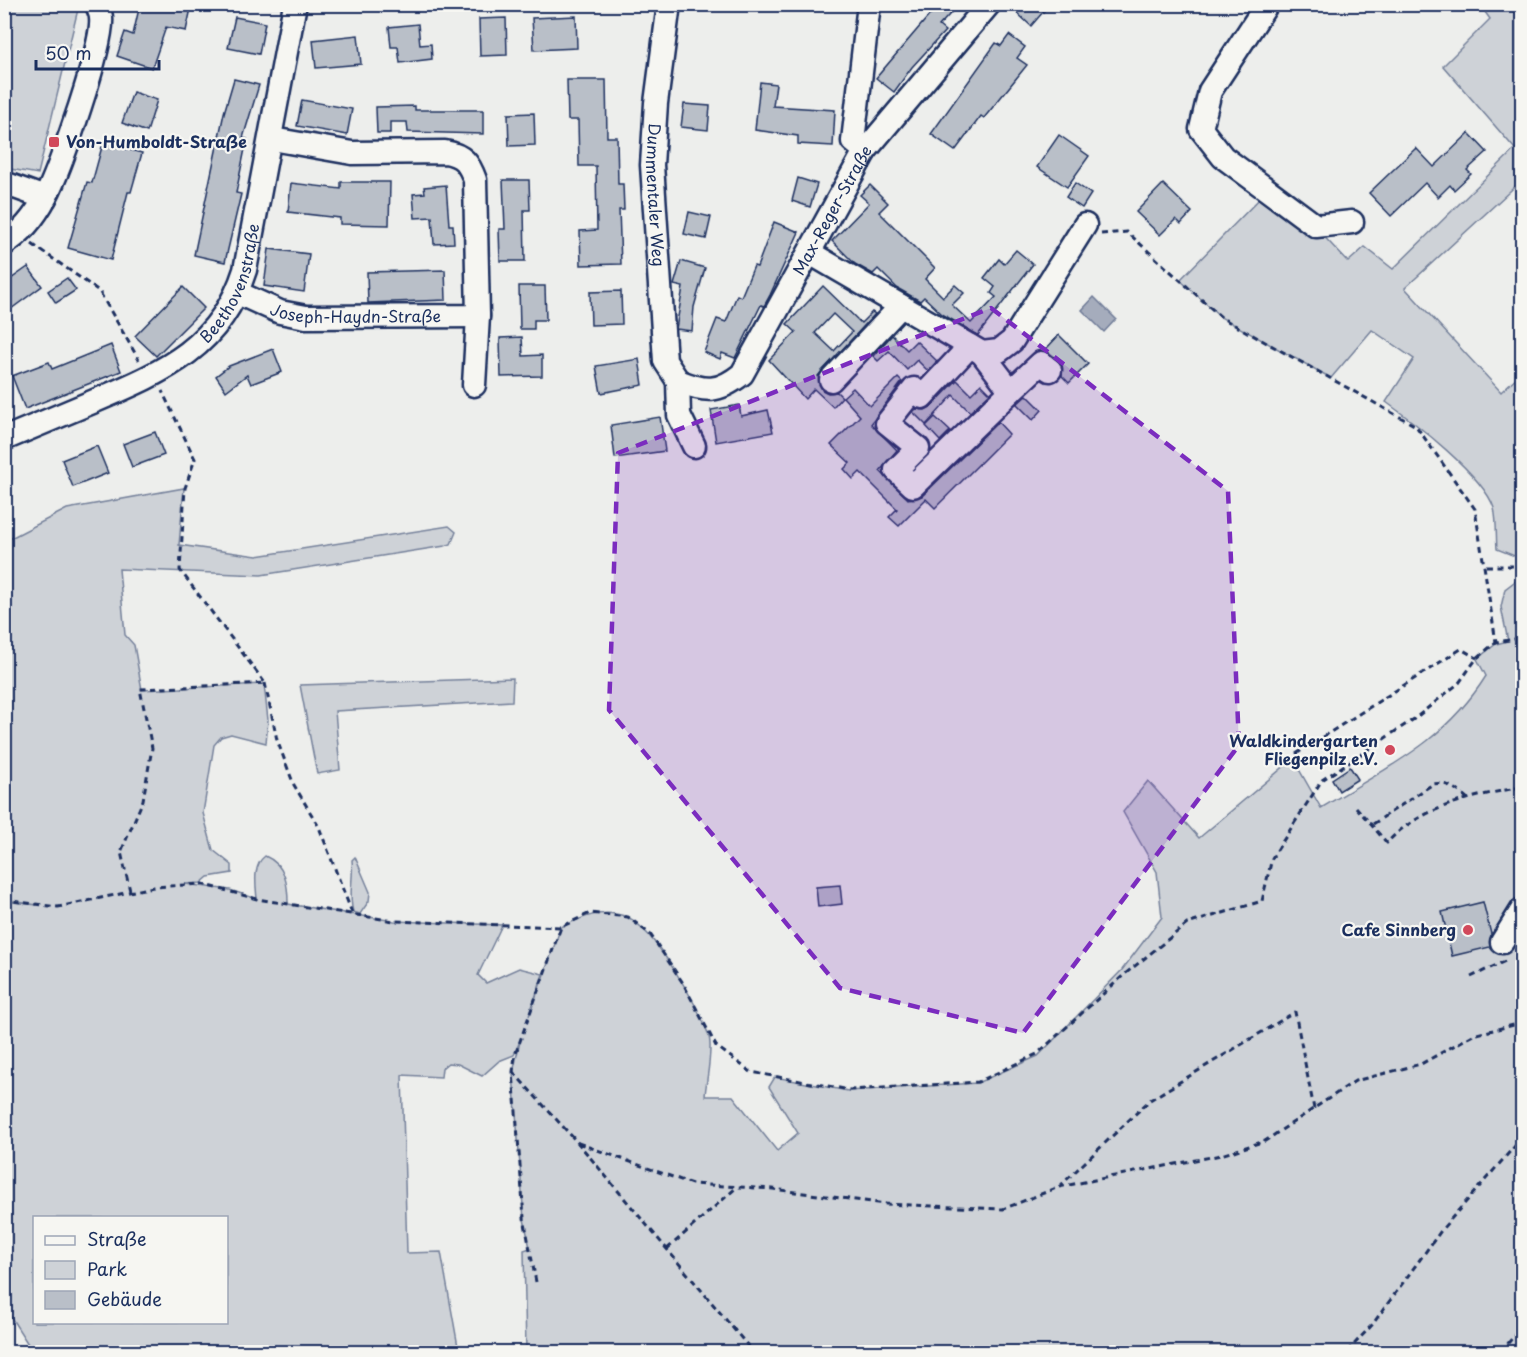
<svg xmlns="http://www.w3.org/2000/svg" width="1527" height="1357" font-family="'Playpen Sans',sans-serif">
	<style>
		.green { fill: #ced2d7; stroke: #74809a; stroke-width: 1.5; fill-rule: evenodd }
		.water { fill: #a5acbc; stroke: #6e7a96; stroke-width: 1.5 }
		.building { fill: #b9bfc8; stroke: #1b2f5e; stroke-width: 1.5; fill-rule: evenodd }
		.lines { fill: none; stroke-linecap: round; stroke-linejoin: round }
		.minor-casing { stroke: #1b2f5e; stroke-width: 27 }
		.path { stroke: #1b2f5e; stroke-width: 3; stroke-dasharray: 6 4.5; stroke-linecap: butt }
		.minor { stroke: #f6f6f2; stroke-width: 22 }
		.marked { fill: #7b2cbf; fill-opacity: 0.2; stroke: #7b2cbf; stroke-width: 4.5; stroke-dasharray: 12 8; stroke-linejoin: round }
		.poi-dot { fill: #d1495b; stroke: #f6f6f2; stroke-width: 2 }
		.labels { text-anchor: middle; stroke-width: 4.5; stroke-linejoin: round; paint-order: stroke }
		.poi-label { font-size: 16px; font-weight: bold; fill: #1b2f5e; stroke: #f6f6f2; text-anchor: end }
		.street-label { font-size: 16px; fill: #1b2f5e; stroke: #f6f6f2 }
	</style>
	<rect width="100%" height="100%" fill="#edeeec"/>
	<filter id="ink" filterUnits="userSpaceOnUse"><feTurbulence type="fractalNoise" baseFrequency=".0167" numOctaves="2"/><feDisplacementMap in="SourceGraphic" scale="12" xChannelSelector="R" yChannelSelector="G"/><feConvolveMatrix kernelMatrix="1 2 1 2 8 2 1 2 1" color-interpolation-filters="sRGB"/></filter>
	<g filter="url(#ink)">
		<g class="green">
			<polygon points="4,5 79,5 38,174 5,168"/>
			<path d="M1480,5H1522V180L1405,288L1501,392L1522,372V559L1497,549C1496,537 1497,520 1494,508C1483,475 1414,422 1386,402L1414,359L1372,330L1331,378L1222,318L1180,280L1266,192L1316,228L1348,262L1365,247L1393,269L1515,149L1443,66L1490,19Z"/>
			<path d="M184,488L179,545L257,556L449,526L456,532L451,544L445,546L261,575L119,569L125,635L134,645L142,690L264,684L268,720L266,743L231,734L221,737L214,745L203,813L213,850L232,865V873L208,877L201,883L185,884L230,890L257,899C256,885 252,866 265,856C286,865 288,885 288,904L394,921L502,925L478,975L486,983L519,968L543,974L529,1016L561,927C582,917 603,908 627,917C652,927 702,1010 709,1037C713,1050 706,1081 705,1096H733L777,1151L798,1133L769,1087L775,1077L848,1091L977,1083L1038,1056L1122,970L1162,917L1157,872L1123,812L1148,781L1199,838L1293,759L1321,808C1386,768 1444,743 1486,676L1477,659L1496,644L1508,641L1501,607L1505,589L1522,576V1352H526L524,1250L530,1248L524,1219L513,1073L520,1041L514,1055L499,1061L482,1076L458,1064L448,1063L442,1068L441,1077L402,1075L407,1253L441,1252L459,1352H33L5,1308V901L37,905L5,900V541L67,509ZM34,1218H226V1322H34Z"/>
			<polygon points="513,678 512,701 335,711 340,770 317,774 300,685"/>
			<path d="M355,857L370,892L369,901L360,914L353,912C348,894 354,878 352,860Z"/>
		</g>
		<polygon class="water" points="1094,297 1116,319 1104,332 1082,310"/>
		<g class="building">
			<polygon points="140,4 192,4 186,31 166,27 152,68 117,56 125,32 133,35"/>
			<polygon points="939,4 959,4 939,26 945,31 912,67 894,92 876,78"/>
			<polygon points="1021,4 1050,4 1031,26 1015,11"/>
			<polygon points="576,16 577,48 534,50 532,18"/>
			<polygon points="235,17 265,23 259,54 228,48"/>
			<polygon points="506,18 507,55 480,56 479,19"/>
			<polygon points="418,24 420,45 431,44 432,59 400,63 398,47 391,47 389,27"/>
			<polygon points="358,35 361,64 316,68 313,40"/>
			<polygon points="1009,35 1025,47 1017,58 1027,65 984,118 981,116 955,151 931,134 996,43 1001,46"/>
			<polygon points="234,79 259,85 243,138 247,139 236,193 241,194 225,262 194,255 224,113"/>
			<polygon points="567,80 606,80 607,137 617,137 618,184 623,184 624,210 619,210 621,264 581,265 580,231 597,230 596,166 579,166 578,120 568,120"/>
			<polygon points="760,82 776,84 773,106 835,110 833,146 798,144 798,136 755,130"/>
			<polygon points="133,92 157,100 147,132 122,123"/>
			<polygon points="302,100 352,109 347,135 297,126"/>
			<polygon points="684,104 710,106 708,130 681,127"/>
			<polygon points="415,106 415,110 483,110 483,134 408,132 407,122 390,122 390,133 377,133 376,107"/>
			<polygon points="534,113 535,145 509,146 508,114"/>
			<polygon points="1469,133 1487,152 1467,170 1471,174 1454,190 1450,185 1438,197 1425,183 1391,216 1369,193 1416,148 1434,167"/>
			<polygon points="1059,135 1089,156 1067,187 1037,167"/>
			<polygon points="103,143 142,153 131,192 128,192 111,260 68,248 87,182 92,183"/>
			<polygon points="798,178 817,184 810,207 792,201"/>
			<polygon points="503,180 529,180 530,210 524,210 525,261 500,261 499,229 505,229"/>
			<polygon points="341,182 390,182 389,225 340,224 340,218 288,212 291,183 341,189"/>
			<polygon points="1075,183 1091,194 1082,208 1066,197"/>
			<polygon points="1163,184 1192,212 1181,224 1176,219 1160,235 1136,212"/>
			<polygon points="446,185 449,225 453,225 454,243 434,244 432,217 415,218 413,194 425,193 424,187"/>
			<polygon points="870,185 888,203 879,212 935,268 925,279 943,297 955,285 964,293 952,305 971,323 996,297 991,293 995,287 984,278 999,259 1004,264 1016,250 1033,264 978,335 942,314 924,297 920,301 897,288 878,269 873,274 855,264 832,241 869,203 860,195"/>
			<polygon points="689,212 711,217 706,239 684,234"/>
			<polygon points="774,222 799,232 770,295 764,306 761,305 735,358 722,353 720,359 704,352 717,319 726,322 737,295 741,297 754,266 757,267"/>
			<polygon points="269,249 309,254 304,292 264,286"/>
			<polygon points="681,261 705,268 694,307 692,331 676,329 683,287 674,285"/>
			<polygon points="28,267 42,286 11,309 4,300 4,284"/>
			<polygon points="445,270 446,300 368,303 367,272"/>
			<polygon points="67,278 76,290 56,303 48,291"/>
			<polygon points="519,286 545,286 546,320 534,320 534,329 520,329"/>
			<path d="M823,286L861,323L872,312L875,314L818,376L822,390L828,393L837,392L842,397L833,407L814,389L805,399L769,360L796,332L787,324ZM833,314L852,332L834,351L815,333Z"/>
			<polygon points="183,287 204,308 156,356 135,336"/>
			<polygon points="621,291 622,324 591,325 590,292"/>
			<polygon points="892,335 907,350 916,341 937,361 928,371 917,360 907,370 889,351 878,361 873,356"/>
			<polygon points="1059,335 1088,364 1069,383 1062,376 1062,364 1045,350"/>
			<polygon points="522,337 523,356 542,355 542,376 501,377 500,338"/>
			<polygon points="111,345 121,371 25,409 12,376 49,362 52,369"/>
			<polygon points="273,349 282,372 251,384 247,375 226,391 216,376 229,366"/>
			<polygon points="639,359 643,385 601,393 596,366"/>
			<polygon points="898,378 902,382 871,424 897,450 880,471 908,499 922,496 998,422 1009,434 935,508 926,499 899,526 889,517 897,509 860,472 853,479 844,469 850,463 831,445 860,416 843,397 853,388 870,406"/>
			<polygon points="957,380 971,394 981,384 990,393 970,412 953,395 926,425 913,412 916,409 925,410 931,407"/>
			<polygon points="1027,395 1042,410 1033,420 1017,404"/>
			<polygon points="739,405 741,416 768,410 773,432 716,442 711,410"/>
			<polygon points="660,417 665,451 615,458 611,425"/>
			<polygon points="935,417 950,431 940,441 926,426"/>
			<polygon points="155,432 164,455 132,467 123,444"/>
			<polygon points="97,446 108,473 73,487 62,460"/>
			<polygon points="1350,767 1358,779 1339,791 1332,779"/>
			<polygon points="840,885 842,904 818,907 816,887"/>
			<polygon points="1483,902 1491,934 1490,947 1452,956 1442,912"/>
		</g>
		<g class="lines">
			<defs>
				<g id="minor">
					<path id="s1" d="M669,4L656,103L652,165L665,361L678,381"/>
					<polyline points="1267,4 1210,91 1201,129 1223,157 1316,226 1352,222"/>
					<polyline points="865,151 853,141 869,4"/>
					<polyline points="4,183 45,198"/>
					<path d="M4,244C22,233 36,215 46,196C60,170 104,43 101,18C101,13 98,9 97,4"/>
					<polyline points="810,253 982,353 999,351 1012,341 1085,225"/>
					<path id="s2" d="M238,293L280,312L306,317L478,316L475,180C469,163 463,155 445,152L352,153L272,139"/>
					<polyline points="970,346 922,397 914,389 887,423 918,448 896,470 913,486 1011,391 982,353"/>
					<polyline points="831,380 901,306"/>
					<path id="s3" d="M678,381C706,392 718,393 742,374L865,151L989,4"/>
					<polyline points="678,381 679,415 694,446"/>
					<polyline points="474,385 478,316"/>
					<polyline points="1011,391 1041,363 1050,370"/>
					<path id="s4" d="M4,439C35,426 66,413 97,400C166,371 221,346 245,270L295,4"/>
					<polyline points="1502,942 1522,910"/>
				</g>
			</defs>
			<use href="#minor" class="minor-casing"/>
			<g class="path">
				<polyline points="1101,234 1127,232 1222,318 1416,426 1475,509 1496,642"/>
				<polyline points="32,244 99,291 139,360"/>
				<polyline points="1486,566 1522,566"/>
				<polyline points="265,683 277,740 294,785 319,827 352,913"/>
				<polyline points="1296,754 1461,649 1477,658"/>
				<path d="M1356,807L1387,843C1418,807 1478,795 1522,787"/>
				<path d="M1373,824L1433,784C1448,781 1459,791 1469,800"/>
				<polyline points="130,891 121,852 143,800 152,748 140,689 265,683 180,570 185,488 195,459 162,391"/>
				<polyline points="4,900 58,907 153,887 202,884 257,899 394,921 561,927 590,913 628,917 650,934 683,983 716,1046 751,1072 850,1090 978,1082 1037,1054 1125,974 1187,924 1262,901 1272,858 1322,780 1414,719 1459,683 1477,658 1496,642 1522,638"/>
				<polyline points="1471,977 1505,961"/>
				<polyline points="513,1072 578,1143 753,1352"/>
				<polyline points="578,1143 692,1184 773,1189 886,1204 1003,1209 1059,1187 1221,1155 1265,1141 1355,1081 1421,1064 1473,1035 1522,1023"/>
				<polyline points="1059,1187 1150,1100 1295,1012 1314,1109"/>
				<polyline points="667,1249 737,1187"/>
				<polyline points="536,1282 524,1218 513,1072 515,1055 561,927"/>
				<polyline points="1347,1352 1372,1325 1443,1228 1522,1138"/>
				<polyline points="1501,1352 1522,1326"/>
			</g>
			<use href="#minor" class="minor"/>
		</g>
	</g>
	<path class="marked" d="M991,308L1228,491L1239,745L1023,1033L840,988L609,710L618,453Z"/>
	<g class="poi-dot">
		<rect x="48" y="136" width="12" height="12" rx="3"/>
		<circle cx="1390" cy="750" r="6"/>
		<circle cx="1468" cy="930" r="6"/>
	</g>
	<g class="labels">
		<g class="poi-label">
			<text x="66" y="148" text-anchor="start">Von-Humboldt-Straße</text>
			<text x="1378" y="747">Waldkindergarten<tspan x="1378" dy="18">Fliegenpilz e.V.</tspan></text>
			<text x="1456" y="936">Cafe Sinnberg</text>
		</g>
		<g class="street-label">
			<text dy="6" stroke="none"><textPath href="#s1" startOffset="192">Dummentaler Weg</textPath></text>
			<text dy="6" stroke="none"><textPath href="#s3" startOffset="256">Max-Reger-Straße</textPath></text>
			<text dy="6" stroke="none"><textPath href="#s4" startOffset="288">Beethovenstraße</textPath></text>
			<text dy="6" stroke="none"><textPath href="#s2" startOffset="122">Joseph-Haydn-Straße</textPath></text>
		</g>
	</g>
	<rect width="1527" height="1357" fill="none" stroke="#f6f6f2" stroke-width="24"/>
	<rect x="12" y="12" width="1503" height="1333" fill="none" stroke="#1b2f5e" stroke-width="2" filter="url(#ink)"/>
	<rect x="33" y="1216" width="195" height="108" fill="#f6f6f2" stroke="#9ea6b7" stroke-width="1.5"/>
	<rect x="45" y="1236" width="30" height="9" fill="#f6f6f2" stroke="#9ea6b7" stroke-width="1.5"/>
	<text x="87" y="1246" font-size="18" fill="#1b2f5e">Straße</text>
	<rect x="45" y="1261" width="30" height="18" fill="#ced2d7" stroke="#9ea6b7" stroke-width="1.5"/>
	<text x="87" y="1276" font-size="18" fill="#1b2f5e">Park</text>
	<rect x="45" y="1291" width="30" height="18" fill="#b9bfc8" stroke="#9ea6b7" stroke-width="1.5"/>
	<text x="87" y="1306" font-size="18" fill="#1b2f5e">Gebäude</text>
	<path d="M36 60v9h123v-9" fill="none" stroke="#1b2f5e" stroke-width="3"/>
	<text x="45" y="60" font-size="18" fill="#1b2f5e" stroke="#f6f6f2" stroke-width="4.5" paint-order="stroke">50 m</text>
</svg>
